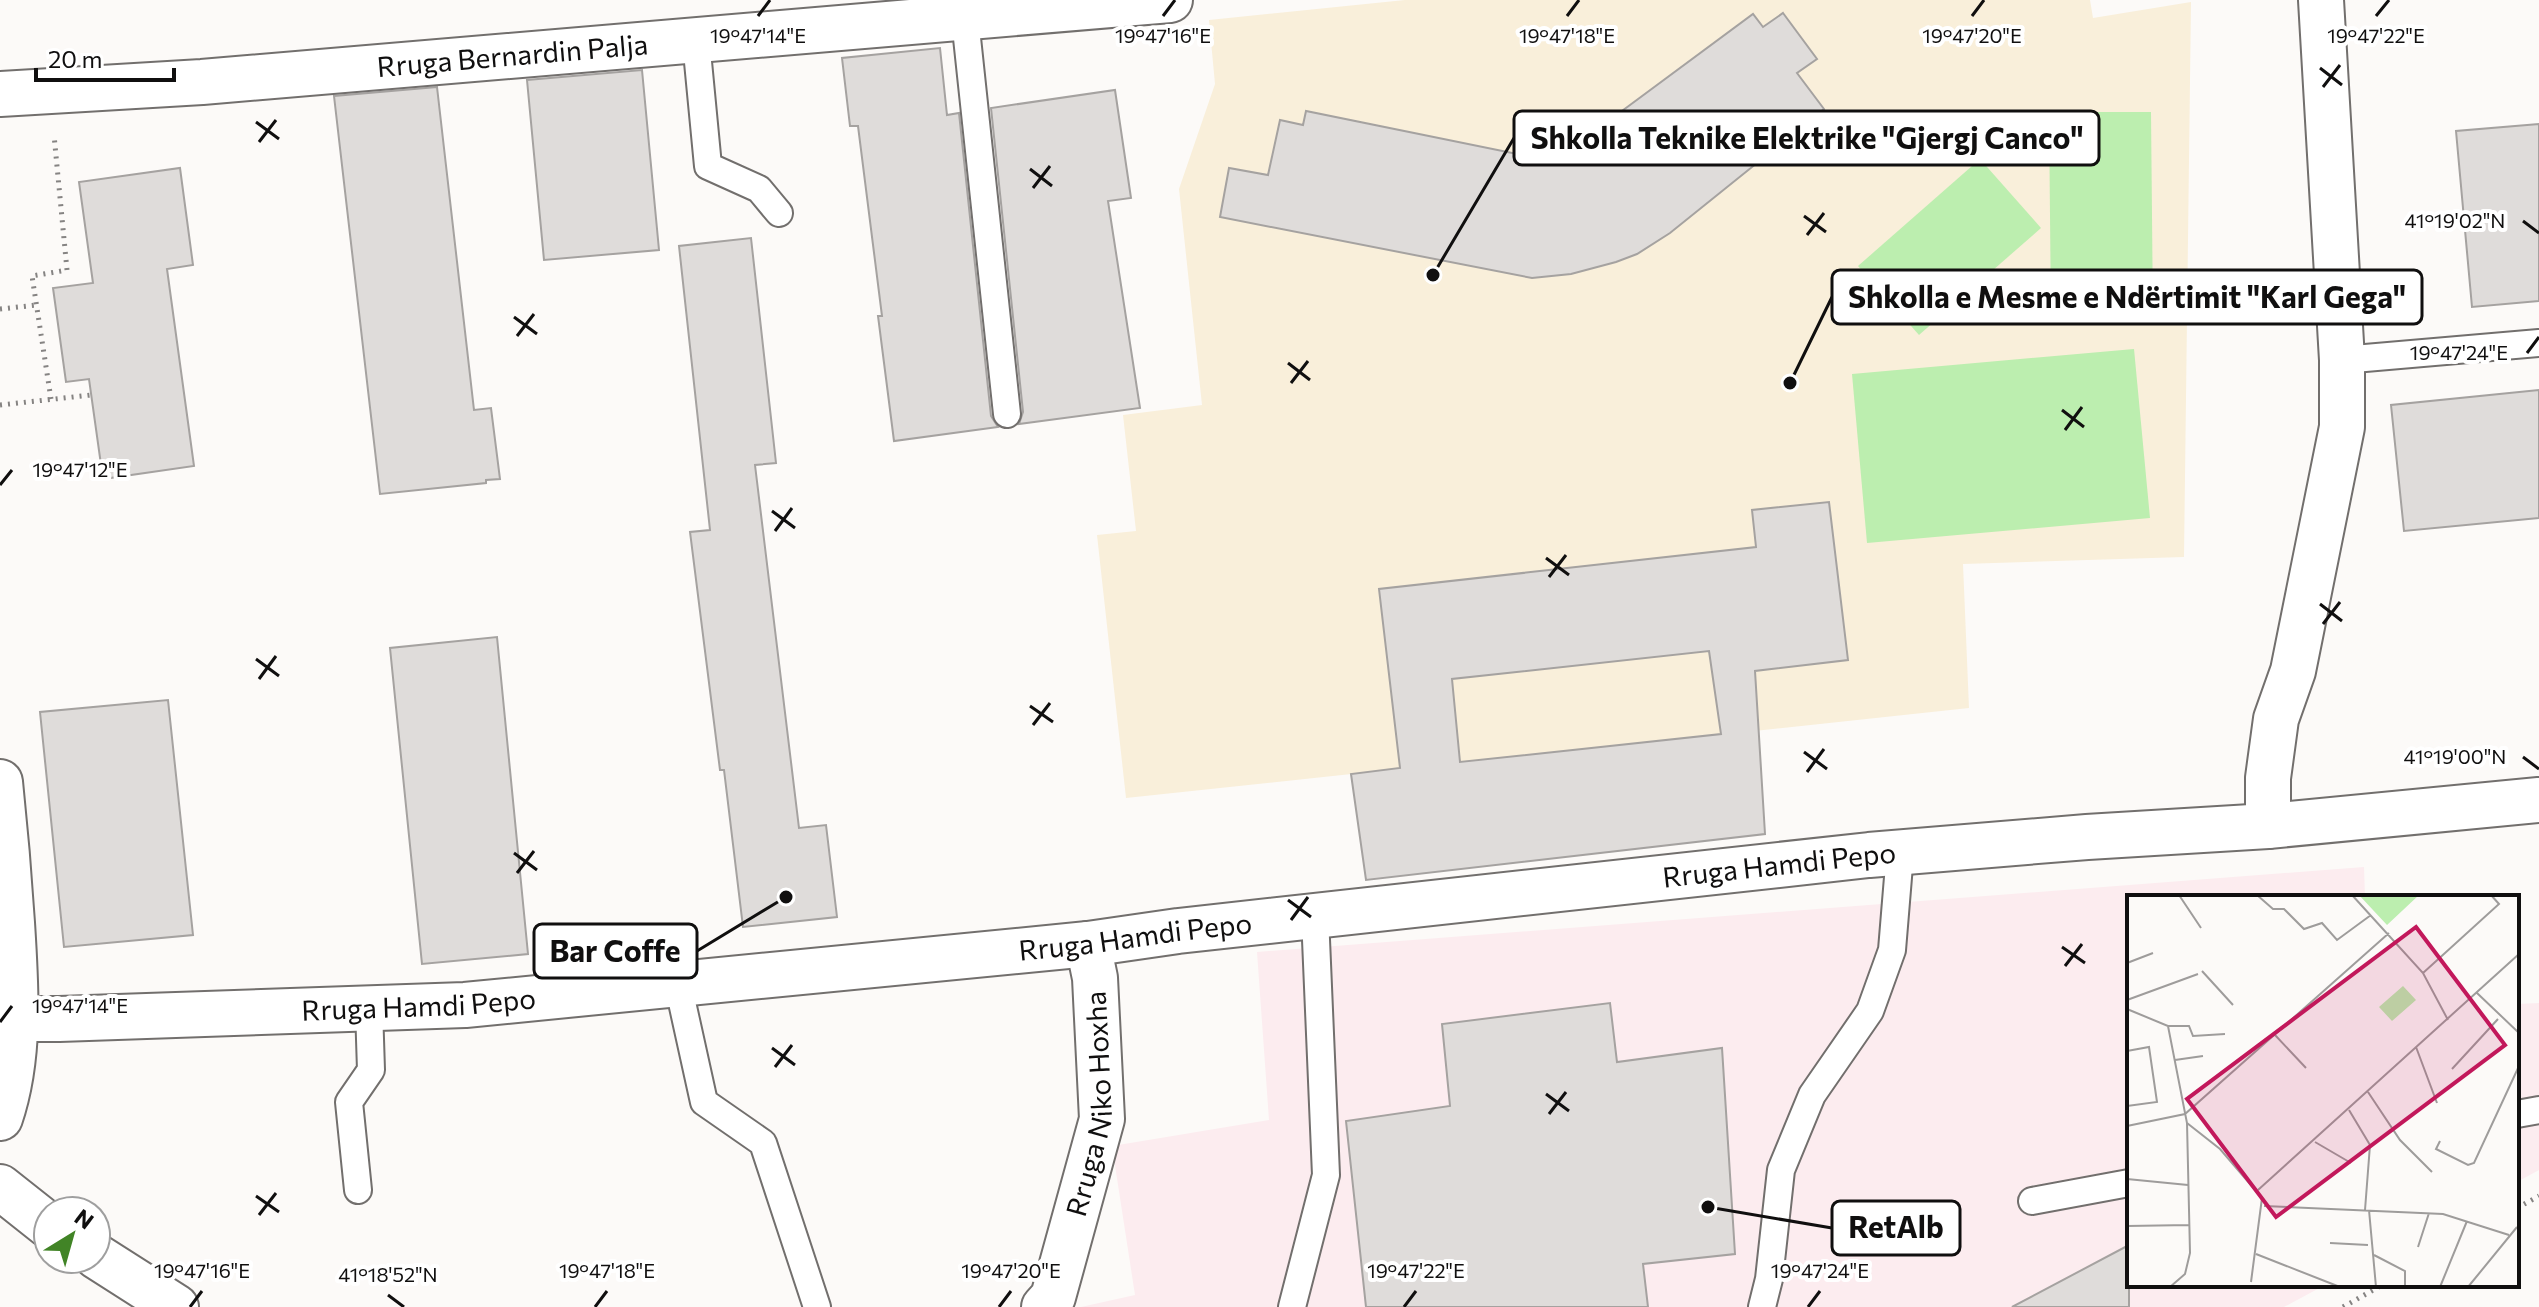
<svg xmlns="http://www.w3.org/2000/svg" width="2539" height="1307" font-family="Commissioner,sans-serif">
	<style>
		.commercial { fill: #fcecef }
		.education { fill: #f9efda }
		.green { fill: #bceeaf }
		.building { fill: #dfdcda; stroke: #a5a2a0; stroke-width: 2; fill-rule: evenodd }
		.lines { fill: none; stroke-linecap: round; stroke-linejoin: round }
		.lane-casing { stroke: #726f6d; stroke-width: 30 }
		.street-casing { stroke: #726f6d; stroke-width: 48 }
		.path { stroke: #858382; stroke-width: 5; stroke-dasharray: 2 6; stroke-linecap: butt }
		.lane { stroke: #fff; stroke-width: 26 }
		.street { stroke: #fff; stroke-width: 44 }
		.ticks { fill: none; stroke: #100f0f; stroke-width: 3 }
		.labels { text-anchor: middle; stroke-width: 8; stroke-linejoin: round; paint-order: stroke }
		.street-label { font-size: 28px; fill: #100f0f; stroke: #fff }
		.inset-road { fill: none; stroke: #9e9c9b; stroke-width: 2 }
		.view { fill: #c2185b; fill-opacity: 0.15; stroke: #c2185b; stroke-width: 4 }
		.inset-edge { fill: none; stroke: #100f0f; stroke-width: 4 }
		.ticks-label { font-size: 20px; text-anchor: middle; fill: #100f0f; stroke: #fff; stroke-width: 8; stroke-linejoin: round; paint-order: stroke }
		.leader { fill: none; stroke: #100f0f; stroke-width: 3 }
		.callout-dot { fill: #100f0f; stroke: #fff; stroke-width: 3 }
		.callout { fill: #fff; stroke: #100f0f; stroke-width: 3 }
		.callout-label { font-size: 30px; text-anchor: middle; font-weight: bold; fill: #100f0f }
	</style>
	<rect width="100%" height="100%" fill="#fcfaf8"/>
	<g class="commercial">
		<polygon points="2364,867 2365,897 2129,897 2129,1285 2325,1285 2284,1307 1081,1307 1135,1295 1112,1146 1269,1120 1257,952"/>
		<polygon points="2539,1003 2539,1170 2517,1182 2517,1004"/>
	</g>
	<polygon class="education" points="1405,0 2090,0 2093,18 2191,2 2184,557 1963,564 1969,708 1126,798 1097,535 1136,531 1123,415 1202,405 1179,189 1215,84 1209,20"/>
	<g class="green">
		<polygon points="2049,112 2151,112 2153,318 2051,318"/>
		<polygon points="1980,159 2041,228 1919,335 1858,266"/>
		<polygon points="2134,349 2150,518 1867,543 1852,374"/>
	</g>
	<g class="building">
		<polygon points="1783,13 1817,59 1797,73 1824,109 1670,233 1637,254 1616,262 1571,274 1532,278 1220,217 1229,168 1268,175 1280,120 1303,125 1306,111 1522,155 1554,149 1584,137 1603,125 1753,14 1763,27"/>
		<polygon points="940,48 947,115 959,113 991,416 998,427 894,441 878,316 882,316 858,126 850,126 842,58"/>
		<polygon points="642,70 659,250 544,260 527,80"/>
		<polygon points="437,87 474,410 491,408 500,479 486,480 486,483 380,494 334,96"/>
		<polygon points="1115,90 1131,198 1108,201 1140,408 1019,424 1023,412 991,108"/>
		<polygon points="2539,124 2539,301 2472,307 2456,131"/>
		<polygon points="180,168 193,265 167,269 194,466 103,479 89,379 66,382 53,288 93,283 79,182"/>
		<polygon points="751,238 776,463 755,465 799,828 826,825 837,917 743,927 724,770 720,770 690,532 710,530 679,246"/>
		<polygon points="2539,390 2539,518 2404,531 2391,405"/>
		<path d="M1829,502L1848,660L1755,671L1765,834L1366,880L1351,774L1400,768L1379,589L1756,547L1752,510ZM1709,651L1721,734L1460,762L1452,679Z"/>
		<polygon points="497,637 528,954 422,964 390,648"/>
		<polygon points="168,700 193,935 64,947 40,712"/>
		<polygon points="1610,1003 1617,1062 1722,1048 1735,1254 1643,1264 1648,1307 1366,1307 1346,1121 1450,1106 1442,1024"/>
		<polygon points="2129,1245 2129,1307 2012,1307"/>
	</g>
	<g class="lines">
		<defs>
			<g id="lane">
				<polyline points="965,19 1007,414"/>
				<polyline points="696,41 708,166 759,189 779,213"/>
				<polyline points="2342,360 2539,343"/>
				<polyline points="678,984 704,1102 763,1143 817,1307"/>
				<polyline points="2517,1114 2539,1110"/>
				<polyline points="358,1190 349,1102 371,1070 369,1008"/>
				<polyline points="2032,1201 2129,1183"/>
				<polyline points="1292,1307 1326,1175 1315,916"/>
				<polyline points="1762,1307 1769,1279 1781,1170 1812,1095 1870,1011 1892,950 1900,853"/>
			</g>
			<g id="street">
				<path id="s1" d="M0,94L202,82L1170,0"/>
				<path d="M0,782C5,829 9,876 12,923C16,986 21,1057 0,1118"/>
				<polyline points="2268,826 2268,778 2276,719 2293,671 2342,427 2342,360 2321,0"/>
				<path id="s2" d="M15,1019H59L465,1005L1088,944L1178,931L1869,855L2087,837L2268,826L2539,800"/>
				<polyline points="0,1187 48,1225"/>
				<polyline points="96,1256 176,1307"/>
				<path id="s3" d="M1044,1307L1053,1297L1102,1119L1095,978L1088,944"/>
			</g>
		</defs>
		<use href="#lane" class="lane-casing"/>
		<use href="#street" class="street-casing"/>
		<g class="path">
			<polyline points="0,309 37,305"/>
			<polyline points="51,399 32,276 67,270 54,135"/>
			<polyline points="0,405 91,395"/>
			<polyline points="2517,1208 2539,1196"/>
			<polyline points="2343,1307 2382,1285"/>
		</g>
		<use href="#lane" class="lane"/>
		<use href="#street" class="street"/>
	</g>
	<path class="ticks" d="M758,16L770,0M1163,16L1175,0M1567,16L1579,0M1972,16L1984,0M2376,16L2389,0M2320,68L2342,85M2323,87L2340,65M256,122L279,139M259,142L276,120M1030,169L1052,186M1033,188L1050,166M1804,216L1826,232M2523,221L2539,233M1807,235L1824,213M514,317L537,334M517,336L534,314M2527,353L2539,337M1288,363L1310,380M1291,383L1308,361M2062,410L2084,427M2065,430L2082,407M0,485L12,470M772,511L795,528M775,531L792,508M1546,558L1569,575M1549,577L1566,555M2320,604L2342,621M2323,624L2340,602M256,659L279,676M259,679L276,656M1030,706L1053,722M1033,725L1050,703M1804,752L1827,769M2523,757L2539,769M1807,772L1824,749M514,853L537,870M517,873L534,851M1288,900L1311,917M1291,920L1308,897M2062,947L2085,963M2065,966L2082,944M0,1022L12,1006M772,1048L795,1065M775,1067L792,1045M1546,1094L1569,1111M1549,1114L1566,1092M256,1196L279,1212M259,1215L276,1193M388,1295L404,1307M190,1307L202,1291M595,1307L607,1291M999,1307L1011,1291M1404,1307L1416,1291M1808,1307L1820,1291"/>
	<g class="labels">
		<g class="street-label">
			<text dy="10" stroke="none"><textPath href="#s1" startOffset="514">Rruga Bernardin Palja</textPath></text>
			<text dy="10" stroke="none"><textPath href="#s2" startOffset="1772">Rruga Hamdi Pepo</textPath></text>
			<text dy="10" stroke="none"><textPath href="#s2" startOffset="1124">Rruga Hamdi Pepo</textPath></text>
			<text dy="10" stroke="none"><textPath href="#s2" startOffset="404">Rruga Hamdi Pepo</textPath></text>
			<text dy="10" stroke="none"><textPath href="#s3" startOffset="212">Rruga Niko Hoxha</textPath></text>
		</g>
	</g>
	<g transform="translate(2127 895)">
		<rect width="392" height="392" fill="#fcfaf8"/>
		<path d="M232,0H292L260,30ZM276,91L289,105L265,126L252,112Z" fill="#bceeaf"/>
		<path class="inset-road" d="M52,0L74,33M130,0L146,14H157L177,34L195,28L210,45L244,20M225,0L296,78L321,125M0,68L26,58M75,76L106,110M296,78L372,9L364,0M350,98L392,138M0,105L71,79M0,114L41,131L60,228L63,358L58,379L43,392M41,131H62L66,141L98,139M148,140L179,173M289,152L310,208M0,156L22,152L30,207L0,211M48,165L76,161M325,174L371,124M241,197L273,245L305,277M222,215L243,250L238,315M60,228L93,254L135,303L124,387M0,231L58,219L262,38M313,246L309,254L341,270L347,268L392,171M188,247L224,268M0,284L61,290M131,295L392,59M137,311L316,319L382,340M242,315L249,392M0,331L63,330M203,348L241,350M291,352L302,318M129,359L213,392M247,360L278,376V390M313,392L340,326M341,392L390,332"/>
		<path class="view" d="M289,32L378,150L149,322L60,204Z"/>
		<rect width="392" height="392" class="inset-edge"/>
	</g>
	<g class="ticks-label">
		<text x="758" y="43">19°47'14"E</text>
		<text x="1163" y="43">19°47'16"E</text>
		<text x="1567" y="43">19°47'18"E</text>
		<text x="1972" y="43">19°47'20"E</text>
		<text x="2376" y="43">19°47'22"E</text>
		<text x="2455" y="228">41°19'02"N</text>
		<text x="2459" y="360">19°47'24"E</text>
		<text x="80" y="477">19°47'12"E</text>
		<text x="2455" y="764">41°19'00"N</text>
		<text x="80" y="1013">19°47'14"E</text>
		<text x="202" y="1278">19°47'16"E</text>
		<text x="607" y="1278">19°47'18"E</text>
		<text x="1011" y="1278">19°47'20"E</text>
		<text x="1416" y="1278">19°47'22"E</text>
		<text x="1820" y="1278">19°47'24"E</text>
		<text x="388" y="1282">41°18'52"N</text>
	</g>
	<path class="leader" d="M1433 275L1514 138M1790 383L1832 297M786 897L697 951M1708 1207L1832 1228"/>
	<g class="callout-dot">
		<circle cx="1433" cy="275" r="8"/>
		<circle cx="1790" cy="383" r="8"/>
		<circle cx="786" cy="897" r="8"/>
		<circle cx="1708" cy="1207" r="8"/>
	</g>
	<g class="callout">
		<rect x="1514" y="111" width="585" height="54" rx="8"/>
		<rect x="1832" y="270" width="590" height="54" rx="8"/>
		<rect x="534" y="924" width="163" height="54" rx="8"/>
		<rect x="1832" y="1201" width="128" height="54" rx="8"/>
	</g>
	<g class="callout-label">
		<text x="1807" y="149">Shkolla Teknike Elektrike "Gjergj Canco"</text>
		<text x="2127" y="308">Shkolla e Mesme e Ndërtimit "Karl Gega"</text>
		<text x="615" y="962">Bar Coffe</text>
		<text x="1896" y="1238">RetAlb</text>
	</g>
	<g transform="translate(72 1235) rotate(37)"><circle r="38" fill="#ffffff" stroke="#9f9f9f" stroke-width="2"/>
	<path d="M0-6L14 30L0 20L-14 30Z" fill="#418426"/>
	<text y="-12" font-size="22" font-weight="bold" text-anchor="middle" fill="#100f0f">N</text>
	</g>
	<path d="M36 68v12h138v-12" fill="none" stroke="#100f0f" stroke-width="4"/>
	<text x="48" y="68" font-size="24" fill="#100f0f" stroke="#ffffff" stroke-width="6" paint-order="stroke">20 m</text>
</svg>
